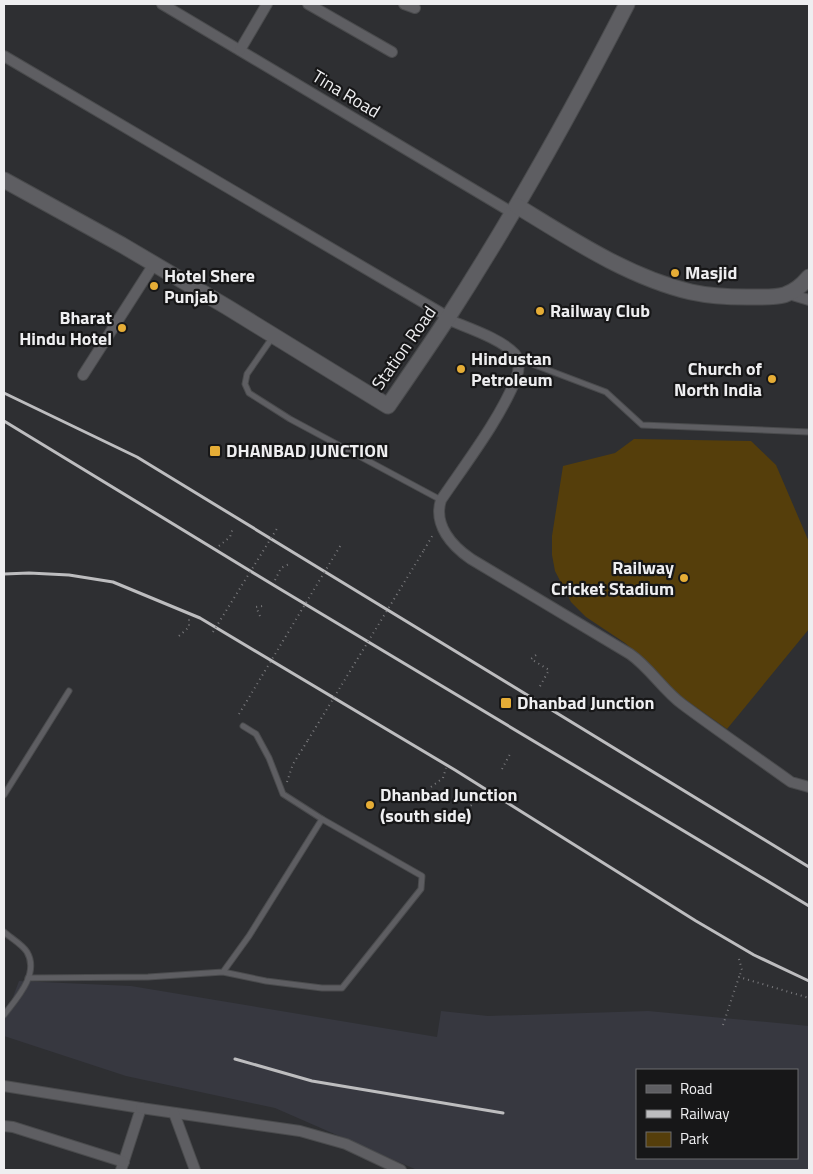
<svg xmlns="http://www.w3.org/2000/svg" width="813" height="1174" font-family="'Titillium Web',sans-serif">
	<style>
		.built { fill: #373840; fill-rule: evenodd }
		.green { fill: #553e0b }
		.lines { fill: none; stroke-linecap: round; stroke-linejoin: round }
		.lane-casing { stroke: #4a4b4d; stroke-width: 7 }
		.street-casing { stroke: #4a4b4d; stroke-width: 12 }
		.secondary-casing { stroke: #4a4b4d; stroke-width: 17 }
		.path { stroke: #7a7a7d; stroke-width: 2; stroke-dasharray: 1 4; stroke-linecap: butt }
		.lane { stroke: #5e5e62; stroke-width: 5 }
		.street { stroke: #5e5e62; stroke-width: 10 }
		.secondary { stroke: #5e5e62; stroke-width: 15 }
		.rail { stroke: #bdbdbf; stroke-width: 3 }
		.path-bridge { stroke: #7a7a7d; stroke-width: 2; stroke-dasharray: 1 4; stroke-linecap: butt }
		.poi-dot { fill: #e6ad36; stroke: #171718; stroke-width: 2 }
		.labels { text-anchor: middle; stroke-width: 4.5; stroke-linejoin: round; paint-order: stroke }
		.street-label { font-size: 18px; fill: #eeeef0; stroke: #171718 }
		.poi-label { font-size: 18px; font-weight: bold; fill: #eeeef0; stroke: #171718; text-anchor: start }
	</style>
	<rect width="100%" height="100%" fill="#2e2f32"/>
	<path class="built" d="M19,981L131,986L437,1037L441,1011L488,1016L648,1011L809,1026V1170H417L275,1108L126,1076L4,1036V1021ZM637,1070H797V1158H637Z"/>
	<polygon class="green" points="634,439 751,441 776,465 809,542 809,629 727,729 673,691 648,663 625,643 586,617 571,602 555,571 552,555 552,536 563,466 615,453"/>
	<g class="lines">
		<defs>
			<g id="lane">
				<polyline points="272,338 247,374 245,384 249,393 290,419 441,500"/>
				<polyline points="519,359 606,392 642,425 809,432"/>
				<polyline points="243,726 256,734 269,758 283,794 322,819"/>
				<polyline points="4,795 69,691"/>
				<path d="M4,932C11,938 23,945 27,952C40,974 16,999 4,1015"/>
				<polyline points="28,978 148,977 223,972 266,981 322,988 342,988 421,889 422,876 322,819 249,936 223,972"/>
			</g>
			<g id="street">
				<polyline points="162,4 513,213"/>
				<polyline points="308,4 392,52"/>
				<polyline points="404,4 415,8"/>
				<polyline points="240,50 267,4"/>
				<polyline points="4,56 448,317"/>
				<polyline points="789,294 809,300"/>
				<path d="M447,319C468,328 500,338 515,354C520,360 519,370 517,376C501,418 466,463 441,500C433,525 452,546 471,559L630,654C650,668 663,690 682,704C718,731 755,756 791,782L809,787"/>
				<polyline points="83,375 154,264"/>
				<polyline points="4,1086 141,1108 121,1170"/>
				<polyline points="141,1108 300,1131 346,1144 401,1170"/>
				<polyline points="174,1113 195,1170"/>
				<polyline points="4,1126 13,1127 124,1162"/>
			</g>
			<g id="secondary">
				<path d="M4,180L122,245L227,307L388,406C408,377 428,348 447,319C513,217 572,111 627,4"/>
				<path d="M517,206C571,239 628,277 691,292C709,296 729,297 747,297C775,297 790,300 809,277"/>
			</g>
		</defs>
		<use href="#lane" class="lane-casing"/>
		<use href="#street" class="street-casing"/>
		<use href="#secondary" class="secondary-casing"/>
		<g class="path">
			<polyline points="219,546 230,537 233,528"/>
			<polyline points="424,550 434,533"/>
			<polyline points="275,580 281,568 291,563"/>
			<polyline points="260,616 256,607 263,606"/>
			<polyline points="179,636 189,627 189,617"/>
			<polyline points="536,655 531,659 549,670 539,688"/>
			<polyline points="502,769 510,754"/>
			<polyline points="287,782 293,764 308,740"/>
			<polyline points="431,787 443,778 446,768"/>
			<polyline points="467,809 481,797 483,790"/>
			<polyline points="739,959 742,970 739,977"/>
			<polyline points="723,1025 739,977 809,998"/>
		</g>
		<use href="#lane" class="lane"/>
		<use href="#street" class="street"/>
		<use href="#secondary" class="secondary"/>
		<g class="rail">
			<polyline points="4,393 137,457 809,867"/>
			<polyline points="4,421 280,589 809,906"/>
			<polyline points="4,574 29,573 69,575 113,582 200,618 455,770 696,921 754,955 809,981"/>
			<polyline points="235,1059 312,1081 503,1113"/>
		</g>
		<g class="path-bridge">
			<polyline points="213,632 278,527"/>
			<polyline points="239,714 342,543"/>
			<polyline points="308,740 424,550"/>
		</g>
	</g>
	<g class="poi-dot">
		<circle cx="675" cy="273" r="5"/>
		<circle cx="154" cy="286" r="5"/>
		<circle cx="540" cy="311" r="5"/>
		<circle cx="122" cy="328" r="5"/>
		<circle cx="461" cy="369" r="5"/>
		<circle cx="772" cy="379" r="5"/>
		<rect x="209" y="445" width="12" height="12" rx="2.5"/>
		<circle cx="684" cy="578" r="5"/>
		<rect x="500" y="697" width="12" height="12" rx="2.5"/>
		<circle cx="370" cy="805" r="5"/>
	</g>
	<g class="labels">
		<g class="street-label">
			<text transform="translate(346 94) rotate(31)" y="6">Tina Road</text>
			<text transform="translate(404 348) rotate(-55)" y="6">Station Road</text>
		</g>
		<g class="poi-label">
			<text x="685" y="279">Masjid</text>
			<text x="164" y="282">Hotel Shere<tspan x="164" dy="21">Punjab</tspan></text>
			<text x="550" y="317">Railway Club</text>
			<text x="112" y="324" text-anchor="end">Bharat<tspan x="112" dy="21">Hindu Hotel</tspan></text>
			<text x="471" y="365">Hindustan<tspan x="471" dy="21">Petroleum</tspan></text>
			<text x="762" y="375" text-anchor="end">Church of<tspan x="762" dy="21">North India</tspan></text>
			<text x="226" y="457">DHANBAD JUNCTION</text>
			<text x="674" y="574" text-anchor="end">Railway<tspan x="674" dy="21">Cricket Stadium</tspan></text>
			<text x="517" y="709">Dhanbad Junction</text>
			<text x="380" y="801">Dhanbad Junction<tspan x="380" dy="21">(south side)</tspan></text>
		</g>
	</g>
	<rect width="813" height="1174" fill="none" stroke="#eeeef0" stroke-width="10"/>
	<rect x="636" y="1069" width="162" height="90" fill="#171718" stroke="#6d6d6e"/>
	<rect x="646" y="1085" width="25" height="8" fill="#5e5e62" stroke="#6d6d6e"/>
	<text x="680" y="1094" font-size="15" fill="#eeeef0">Road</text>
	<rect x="646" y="1110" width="25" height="8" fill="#bdbdbf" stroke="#6d6d6e"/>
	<text x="680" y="1119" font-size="15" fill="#eeeef0">Railway</text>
	<rect x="646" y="1132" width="25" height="15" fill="#553e0b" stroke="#6d6d6e"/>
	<text x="680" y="1144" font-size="15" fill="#eeeef0">Park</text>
</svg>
